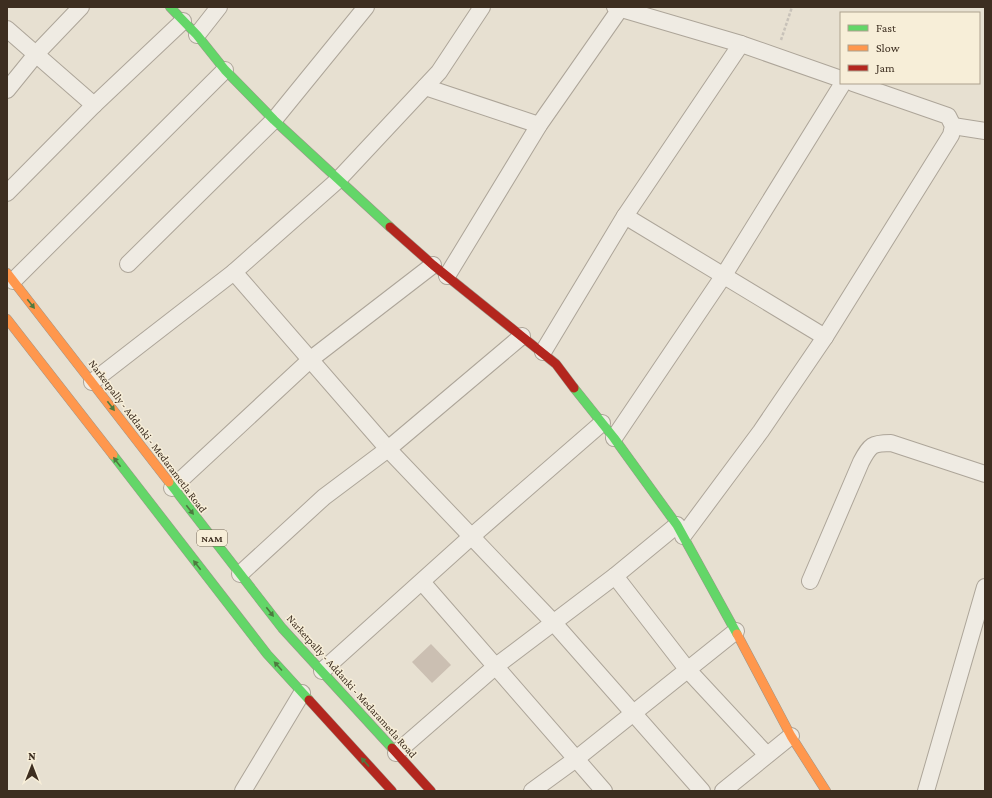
<svg xmlns="http://www.w3.org/2000/svg" width="992" height="798" font-family="'Crimson Pro',serif">
	<style>
		.building { fill: #cbbfb2 }
		.lines { fill: none; stroke-linecap: round; stroke-linejoin: round }
		.street-casing { stroke: #ada599; stroke-width: 18 }
		.fast-casing { stroke: #9c958a; stroke-width: 10 }
		.slow-casing { stroke: #9c958a; stroke-width: 10 }
		.jam-casing { stroke: #9c958a; stroke-width: 10 }
		.path { stroke: #c8c2b9; stroke-width: 2.5; stroke-dasharray: 3 2; stroke-linecap: butt }
		.street { stroke: #efebe3; stroke-width: 16 }
		.fast { stroke: #63d668; stroke-width: 9 }
		.slow { stroke: #ff974d; stroke-width: 9 }
		.jam { stroke: #b3261e; stroke-width: 9 }
		.oneway { fill: #4e7a40 }
		.labels { text-anchor: middle; stroke-width: 3; stroke-linejoin: round; paint-order: stroke }
		.shield { fill: #f7eed8; stroke: #756857; stroke-width: 1 }
		.shield-label { font-size: 10px; font-weight: bold; fill: #3d2e20 }
		.street-label { font-size: 11px; fill: #3d2e20; stroke: #f7eed8 }
	</style>
	<rect width="100%" height="100%" fill="#e7e0d1"/>
	<polygon class="building" points="431,644 451,665 432,683 412,662"/>
	<g class="lines">
		<defs>
			<g id="street">
				<polyline points="615,7 741,44 841,79"/>
				<polyline points="7,29 94,105"/>
				<polyline points="197,35 219,7"/>
				<polyline points="425,87 539,125"/>
				<polyline points="7,90 37,53 81,7"/>
				<polyline points="953,126 985,131"/>
				<polyline points="7,193 94,105 183,21"/>
				<polyline points="625,216 825,337"/>
				<polyline points="128,264 274,120 366,7"/>
				<polyline points="234,272 388,449 553,622 702,791"/>
				<polyline points="447,276 539,125 620,9"/>
				<polyline points="13,281 225,70"/>
				<polyline points="543,352 625,216 741,44"/>
				<polyline points="92,382 234,272 338,180 439,72 482,7"/>
				<polyline points="614,438 724,275 843,83"/>
				<polyline points="172,488 311,359 433,265"/>
				<polyline points="683,536 761,431 825,337 951,135 953,126 948,116 853,83"/>
				<polyline points="240,574 324,497 388,449 522,336"/>
				<polyline points="615,576 687,669 767,755"/>
				<path d="M810,581L861,462C870,445 872,443 891,443L985,474"/>
				<polyline points="422,582 604,791"/>
				<polyline points="322,671 472,536 602,423"/>
				<polyline points="396,753 496,666 615,576 677,525"/>
				<polyline points="243,791 302,693"/>
				<polyline points="532,791 576,759 736,631"/>
				<polyline points="723,791 791,736"/>
				<polyline points="926,791 985,587"/>
			</g>
			<g id="fast">
				<polyline points="170,7 197,35 225,70 274,120 390,227"/>
				<polyline points="574,388 614,438 677,525 737,634"/>
				<polyline points="113,455 267,654 309,700"/>
				<polyline points="169,482 282,628 392,748"/>
			</g>
			<g id="slow">
				<polyline points="7,273 169,482"/>
				<polyline points="7,319 113,455"/>
				<polyline points="737,634 791,736 826,791"/>
			</g>
			<g id="jam">
				<polyline points="390,227 433,265 556,364 574,388"/>
				<polyline points="309,700 392,791"/>
				<polyline points="392,748 431,791"/>
			</g>
		</defs>
		<use href="#street" class="street-casing"/>
		<use href="#fast" class="fast-casing"/>
		<use href="#slow" class="slow-casing"/>
		<use href="#jam" class="jam-casing"/>
		<polyline class="path" points="781,40 792,7"/>
		<use href="#street" class="street"/>
		<use href="#fast" class="fast"/>
		<use href="#slow" class="slow"/>
		<use href="#jam" class="jam"/>
	</g>
	<defs><path id="oneway-solid" d="M-6-.8H1V-3.2L6.5 0L1 3.2V.8H-6Z"/></defs>
	<g class="oneway">
		<use href="#oneway-solid" transform="translate(31 304) rotate(52)"/>
		<use href="#oneway-solid" transform="translate(111 406) rotate(53)"/>
		<use href="#oneway-solid" transform="translate(117 462) rotate(-127)"/>
		<use href="#oneway-solid" transform="translate(190 510) rotate(52)"/>
		<use href="#oneway-solid" transform="translate(197 565) rotate(-128)"/>
		<use href="#oneway-solid" transform="translate(270 612) rotate(52)"/>
		<use href="#oneway-solid" transform="translate(278 666) rotate(-132)"/>
		<use href="#oneway-solid" transform="translate(365 762) rotate(-132)"/>
	</g>
	<g class="labels">
		<rect class="shield" x="197" y="530" width="30" height="16" rx="3"/>
		<g class="shield-label">
			<text x="212" y="542">NAM</text>
		</g>
		<g class="street-label">
			<text transform="translate(148 436) rotate(53)" y="4">Narketpally - Addanki - Medarametla Road</text>
			<text transform="translate(352 686) rotate(48)" y="4">Narketpally - Addanki - Medarametla Road</text>
		</g>
	</g>
	<rect width="992" height="798" fill="none" stroke="#3d2e20" stroke-width="16"/>
	<rect x="840" y="12" width="140" height="72" fill="#f7eed8" stroke="#ada18e"/>
	<rect x="848" y="25" width="20" height="6" fill="#63d668" stroke="#ada18e"/>
	<text x="876" y="32" font-size="12" fill="#3d2e20">Fast</text>
	<rect x="848" y="45" width="20" height="6" fill="#ff974d" stroke="#ada18e"/>
	<text x="876" y="52" font-size="12" fill="#3d2e20">Slow</text>
	<rect x="848" y="65" width="20" height="6" fill="#b3261e" stroke="#ada18e"/>
	<text x="876" y="72" font-size="12" fill="#3d2e20">Jam</text>
	<g transform="translate(32 766)" stroke="#f7eed8" stroke-width="3" paint-order="stroke">
	<path d="M0-3L7 15L0 10L-7 15Z" fill="#3d2e20"/>
	<text y="-6" font-size="11" font-weight="bold" text-anchor="middle" fill="#3d2e20">N</text>
	</g>
</svg>
